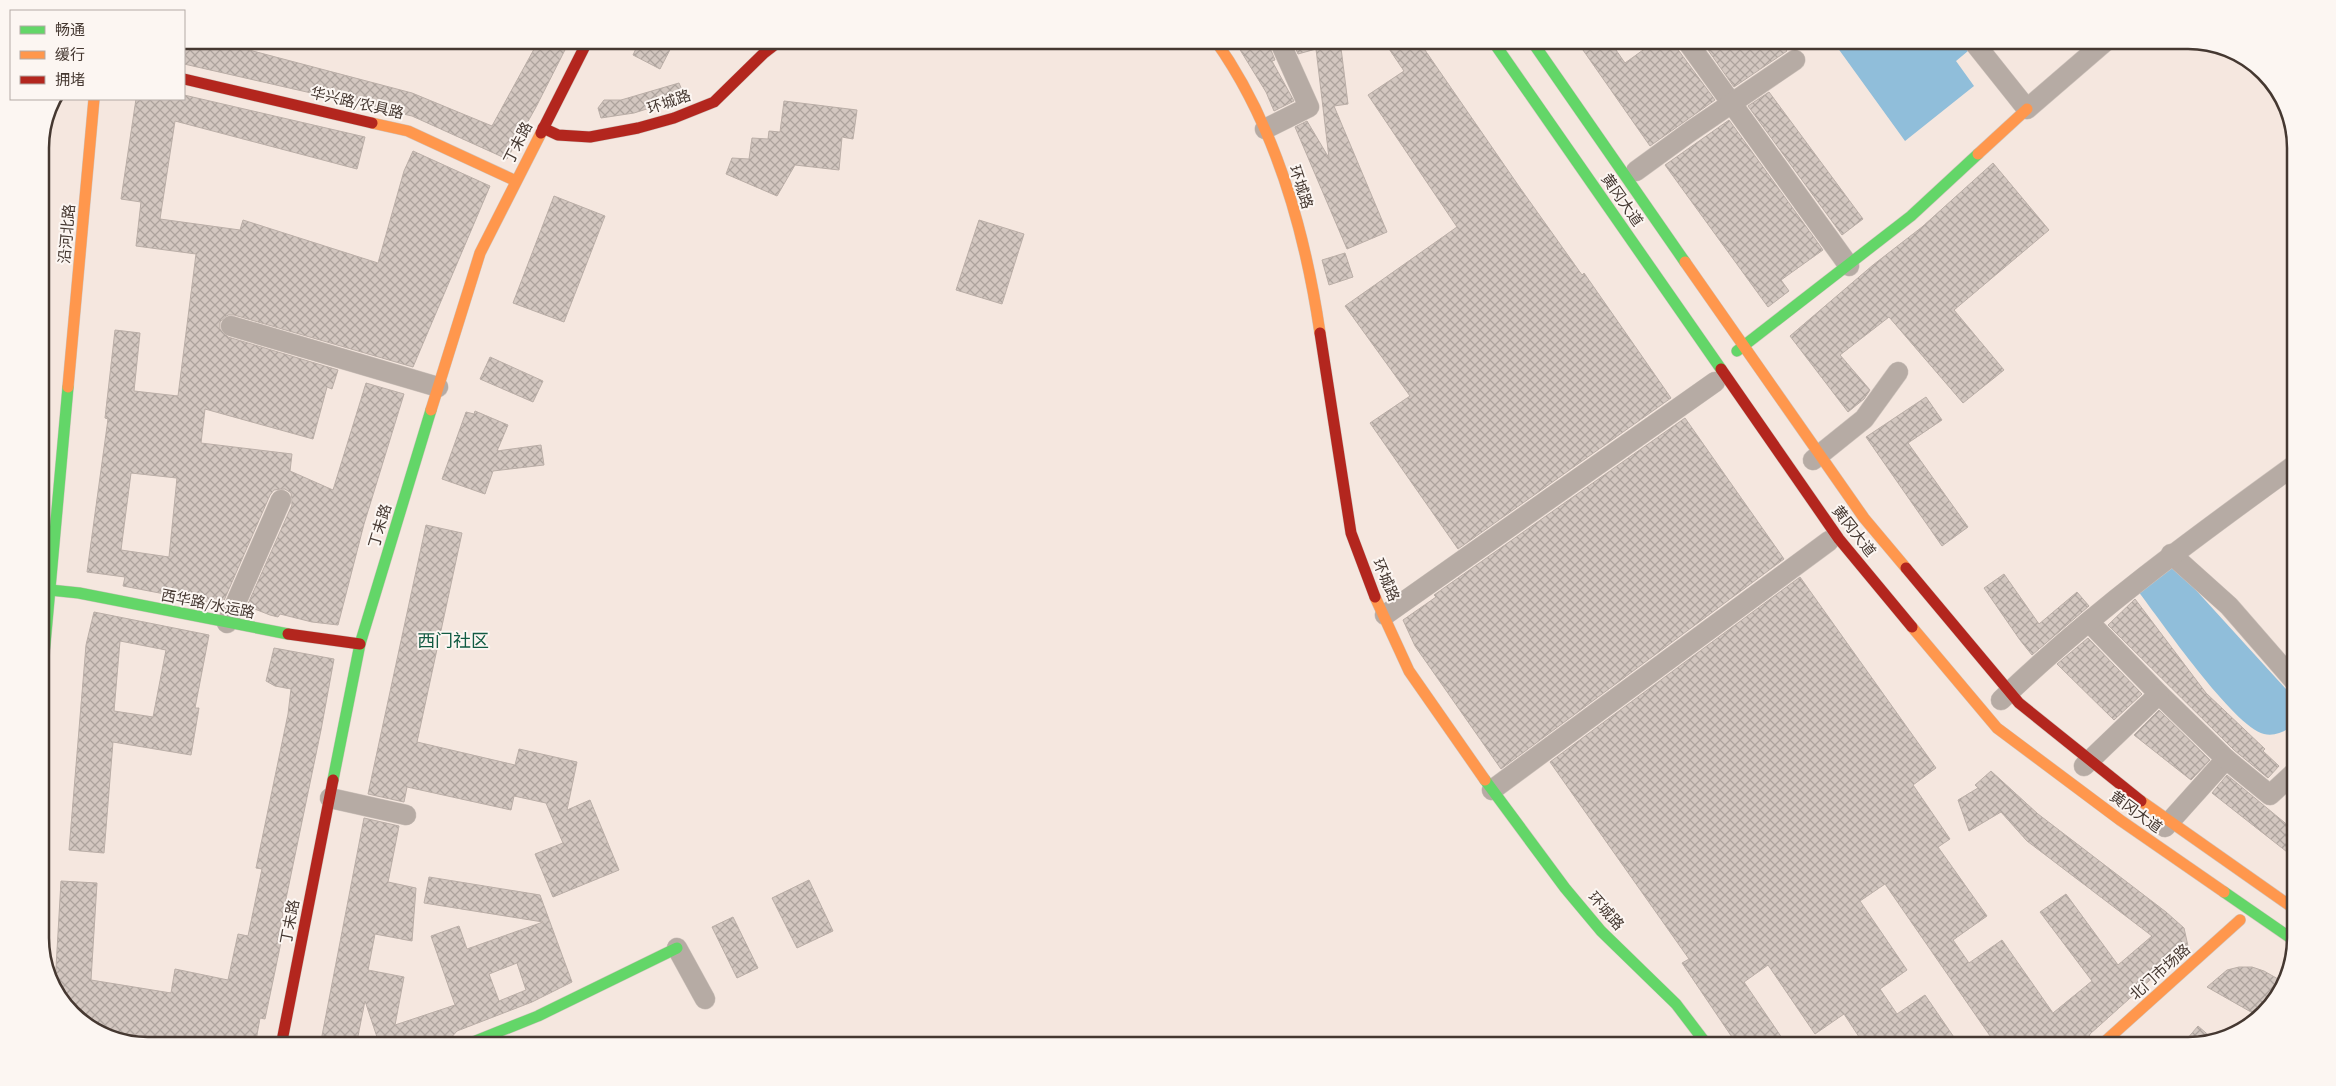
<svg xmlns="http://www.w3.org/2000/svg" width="2336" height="1086" font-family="'Crimson Pro','Noto Sans SC',serif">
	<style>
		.water { fill: #90beda }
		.building { fill: url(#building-cross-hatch); stroke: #baaea7; fill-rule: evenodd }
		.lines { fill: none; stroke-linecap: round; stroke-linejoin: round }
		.street-casing { stroke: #d0c5be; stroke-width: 21 }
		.fast-casing { stroke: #d0c5be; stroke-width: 12 }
		.slow-casing { stroke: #d0c5be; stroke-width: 12 }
		.jam-casing { stroke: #d0c5be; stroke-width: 12 }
		.street { stroke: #b6aba4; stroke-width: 20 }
		.fast { stroke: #63d668; stroke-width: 11 }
		.slow { stroke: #ff974d; stroke-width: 11 }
		.jam { stroke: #b3261e; stroke-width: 11 }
		.labels { text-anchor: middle; stroke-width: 4; stroke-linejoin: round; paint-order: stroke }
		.street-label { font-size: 15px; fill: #453831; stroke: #fcf6f2 }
		.quarter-label { font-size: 18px; fill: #125b43; stroke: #fcf6f2 }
		.rim { fill: none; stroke: #453831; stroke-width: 2.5 }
	</style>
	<defs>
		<pattern id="building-cross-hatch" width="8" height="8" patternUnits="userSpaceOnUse" patternTransform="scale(1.25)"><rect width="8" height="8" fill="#d3c7c0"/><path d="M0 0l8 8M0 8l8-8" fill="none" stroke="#ada39d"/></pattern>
	</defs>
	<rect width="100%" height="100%" fill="#f5e7df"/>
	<g class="water">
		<polygon points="1832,40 1960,40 1968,51 1956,61 1974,86 1905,141"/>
		<path d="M53,99H54L40,201C40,169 34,127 53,99Z"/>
		<path d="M2174,566L2296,700V723C2287,730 2276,737 2264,734C2234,727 2160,620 2138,591Z"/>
	</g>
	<g class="building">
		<polygon points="184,40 211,40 412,93 492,126 539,40 570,40 536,107 507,159 412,116 184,64"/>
		<polygon points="640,40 675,40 660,69 633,55"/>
		<polygon points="1234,40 1267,40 1275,60 1272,61 1294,101 1274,111 1266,92"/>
		<polygon points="1292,40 1340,40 1348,104 1334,106 1387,232 1347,249 1295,127 1307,121 1329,158 1316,49 1298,54"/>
		<polygon points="1383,40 1418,40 1518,185 1582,275 1584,273 1671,398 1458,549 1370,423 1410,396 1345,306 1457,227 1368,95 1404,71"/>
		<polygon points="1576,40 1609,40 1625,63 1657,40 1674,40 1676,47 1715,100 1650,146"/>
		<polygon points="1701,40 1779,40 1787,51 1734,87"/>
		<polygon points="679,83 685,97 634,113 601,118 598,108 604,100 621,100"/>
		<polygon points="1769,92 1863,219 1842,235 1748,106"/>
		<path d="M184,95L365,137L357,169L175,121L160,219L240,230L243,220L378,263L404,171L413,151L490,186L413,367L234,315H228L220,322V329L228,337L338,370L332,389L327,387L313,439L205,409L201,443L292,454L290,471L333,490L366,383L404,394L364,524L338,625L312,622L280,614L278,617L270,615L247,606L292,505L291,493L285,489L274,490L270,495L222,605L123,586L125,577L87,572L108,419L105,418L115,330L140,333L134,391L178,396L196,254L136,246L141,202L121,199L136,99H184ZM131,473L177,478L169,557L121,550Z"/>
		<polygon points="784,101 857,110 853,139 842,137 839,170 795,165 777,196 726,174 732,158 749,159 752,138 768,139 769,131 780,132"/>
		<polygon points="1729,120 1823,250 1781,280 1789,291 1768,307 1665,165"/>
		<polygon points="1993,163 2049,230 1954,310 2004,370 1963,403 1889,317 1840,355 1870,390 1864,399 1848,412 1790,336 1873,265 1922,227"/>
		<polygon points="554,196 605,216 564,322 513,303"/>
		<polygon points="979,220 1024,234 1002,304 956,290"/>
		<polygon points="1345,253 1353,277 1329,285 1322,260"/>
		<polygon points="490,357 543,381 533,402 480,379"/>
		<polygon points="1926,397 1942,420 1908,443 1968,527 1942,546 1866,437"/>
		<polygon points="475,411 508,425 497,451 541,445 544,465 493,471 485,494 442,479 466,412 474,414"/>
		<polygon points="1685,418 1784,559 1501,769 1415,646 1403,620 1436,597 1434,595"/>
		<polygon points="426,525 462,533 417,742 515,765 519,749 577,762 567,810 590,800 619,870 553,897 535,854 563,843 546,803 514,796 511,810 407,787 404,802 368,794"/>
		<polygon points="2004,574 2039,624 2077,592 2089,606 2032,655 2020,640 1984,588"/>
		<polygon points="1800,577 1936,768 1913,785 1950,839 1938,847 1987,916 1953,940 1969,963 2002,940 2053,1013 2092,981 2040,912 2066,894 2118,965 2152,936 2027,841 2001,812 1969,831 1958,800 1978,788 1975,785 1991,771 2038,814 2166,912 2184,928 2188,946 2090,1034 2085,1046 1997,1046 1885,884 1860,901 1907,970 1880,989 1897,1014 1925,995 1960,1046 1865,1046 1844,1014 1815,1034 1768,965 1744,982 1782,1038 1770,1046 1738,1046 1682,963 1689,959 1550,762"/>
		<polygon points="2135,599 2206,693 2265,749 2263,751 2279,766 2268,778 2234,750 2108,625"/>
		<path d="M94,612L209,635L195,708H199L191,755L113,742L104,853L69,850L86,645ZM120,641L166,650L153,717L114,711Z"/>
		<polygon points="2088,638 2142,694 2114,720 2057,664"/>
		<polygon points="274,648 334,659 321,730 277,942 281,942 274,976 265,1019 260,1018 255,1046 148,1046 150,1037 97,1031 62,1004 55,985 61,881 97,883 91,980 171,993 175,969 228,980 238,934 248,936 262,869 256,868 288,714 291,689 275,686 266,681"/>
		<polygon points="2159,710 2210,760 2191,780 2134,735"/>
		<polygon points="2227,775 2296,832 2296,859 2212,793"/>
		<path d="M364,818L399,826L388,882L416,888L412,941L375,934L368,970L404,977L395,1025L455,1005L431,936L459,926L467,949L543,922L424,903L429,877L540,895L572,982L532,1002L457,1031L449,1040L431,1046H380L365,1001L356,1046H320ZM517,963L526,990L499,1001L489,974Z"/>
		<polygon points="809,880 833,931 797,948 772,898"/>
		<polygon points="733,917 758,968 737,978 712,927"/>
		<polygon points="2239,967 2252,967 2264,971 2285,983 2258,1016 2207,987 2227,970"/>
		<polygon points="2198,1026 2213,1039 2189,1046 2181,1046"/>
	</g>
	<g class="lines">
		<defs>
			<g id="street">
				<polyline points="1686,40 1849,266"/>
				<polyline points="1972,40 2027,109 2107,40"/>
				<polyline points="1265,129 1309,107 1279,40"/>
				<polyline points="1636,171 1691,131 1795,60"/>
				<polyline points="231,326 438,387"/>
				<polyline points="1813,460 1864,419 1898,372"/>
				<polyline points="2171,554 2229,606 2296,683"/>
				<polyline points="1385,615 1715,382"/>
				<polyline points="2089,622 2159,694 2226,759 2165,827"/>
				<polyline points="227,623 281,500"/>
				<path d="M2001,700C2092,612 2194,538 2296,464"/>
				<polyline points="2226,759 2270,795 2296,771"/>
				<polyline points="2084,766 2159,694"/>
				<polyline points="1492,790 1829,541"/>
				<polyline points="330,798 406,815"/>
				<polyline points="677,948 705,999"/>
			</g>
			<g id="fast">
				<polyline points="1492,40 1721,369"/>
				<polyline points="1531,40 1685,262"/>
				<polyline points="1737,351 1911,216 1978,154"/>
				<polyline points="50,590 79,593 288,634"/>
				<polyline points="40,700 68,387"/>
				<polyline points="333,780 360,644 431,410"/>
				<polyline points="1485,780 1565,888 1601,931 1676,1004 1708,1046"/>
				<polyline points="2224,892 2295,941"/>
				<polyline points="463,1046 538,1016 677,948"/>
			</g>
			<g id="slow">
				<path d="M1215,40C1275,124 1305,231 1320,333"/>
				<polyline points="372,123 408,131 516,181"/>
				<polyline points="1978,154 2027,109"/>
				<polyline points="1685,262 1864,518 1906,568"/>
				<polyline points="68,387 94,99"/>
				<polyline points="431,410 480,253 541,133"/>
				<polyline points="1375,597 1409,671 1485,780"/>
				<polyline points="1912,627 1997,728 2120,820 2224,892"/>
				<polyline points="2141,801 2296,910"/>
				<polyline points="2100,1046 2240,920"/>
			</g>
			<g id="jam">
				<polyline points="184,79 372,123"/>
				<polyline points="543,128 558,135 590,137 638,128 674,118 714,102 763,54 781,40"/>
				<polyline points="541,133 588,40"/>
				<polyline points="1320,333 1351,533 1375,597"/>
				<polyline points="1721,369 1839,539 1912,627"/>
				<polyline points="1906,568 2019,703 2141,801"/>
				<polyline points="288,634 360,644"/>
				<polyline points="281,1046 333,780"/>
			</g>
		</defs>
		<use href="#street" class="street-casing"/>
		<use href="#fast" class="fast-casing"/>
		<use href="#slow" class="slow-casing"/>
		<use href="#jam" class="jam-casing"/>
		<use href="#street" class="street"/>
		<use href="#fast" class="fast"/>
		<use href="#slow" class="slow"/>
		<use href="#jam" class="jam"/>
	</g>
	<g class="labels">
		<g class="street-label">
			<text transform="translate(669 102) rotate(-19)" y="5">环城路</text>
			<text transform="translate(357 103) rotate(13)" y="5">华兴路/农具路</text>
			<text transform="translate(518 143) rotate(-63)" y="5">丁未路</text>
			<text transform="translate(1301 187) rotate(72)" y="5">环城路</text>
			<text transform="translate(1622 200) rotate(55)" y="5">黄冈大道</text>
			<text transform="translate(67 234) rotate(-85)" y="5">沿河北路</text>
			<text transform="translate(380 526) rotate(-73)" y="5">丁未路</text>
			<text transform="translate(1854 531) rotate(52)" y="5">黄冈大道</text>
			<text transform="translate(1386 580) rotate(67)" y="5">环城路</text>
			<text transform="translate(208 604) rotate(11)" y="5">西华路/水运路</text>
			<text transform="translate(2136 812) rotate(36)" y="5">黄冈大道</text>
			<text transform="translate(1606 911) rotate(48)" y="5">环城路</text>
			<text transform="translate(290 922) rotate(-79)" y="5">丁未路</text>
			<text transform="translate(2160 972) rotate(-42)" y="5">北门市场路</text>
		</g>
		<g class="quarter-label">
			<text x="453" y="647">西门社区</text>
		</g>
	</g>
	<path d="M0 0H2336V1086H0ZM148 49H2188A99 99 0 0 1 2287 148V938A99 99 0 0 1 2188 1037H148A99 99 0 0 1 49 938V148A99 99 0 0 1 148 49Z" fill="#fcf6f2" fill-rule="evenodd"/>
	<path class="rim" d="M148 49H2188A99 99 0 0 1 2287 148V938A99 99 0 0 1 2188 1037H148A99 99 0 0 1 49 938V148A99 99 0 0 1 148 49Z"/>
	<rect x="10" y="10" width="175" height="90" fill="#fcf6f2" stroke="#b3aaa5"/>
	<rect x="20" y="26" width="25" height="8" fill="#63d668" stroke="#b3aaa5"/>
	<text x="55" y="35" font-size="15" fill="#453831">畅通</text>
	<rect x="20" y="51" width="25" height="8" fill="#ff974d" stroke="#b3aaa5"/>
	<text x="55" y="60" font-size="15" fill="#453831">缓行</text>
	<rect x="20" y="76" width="25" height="8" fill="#b3261e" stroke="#b3aaa5"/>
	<text x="55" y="85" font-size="15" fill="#453831">拥堵</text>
</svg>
